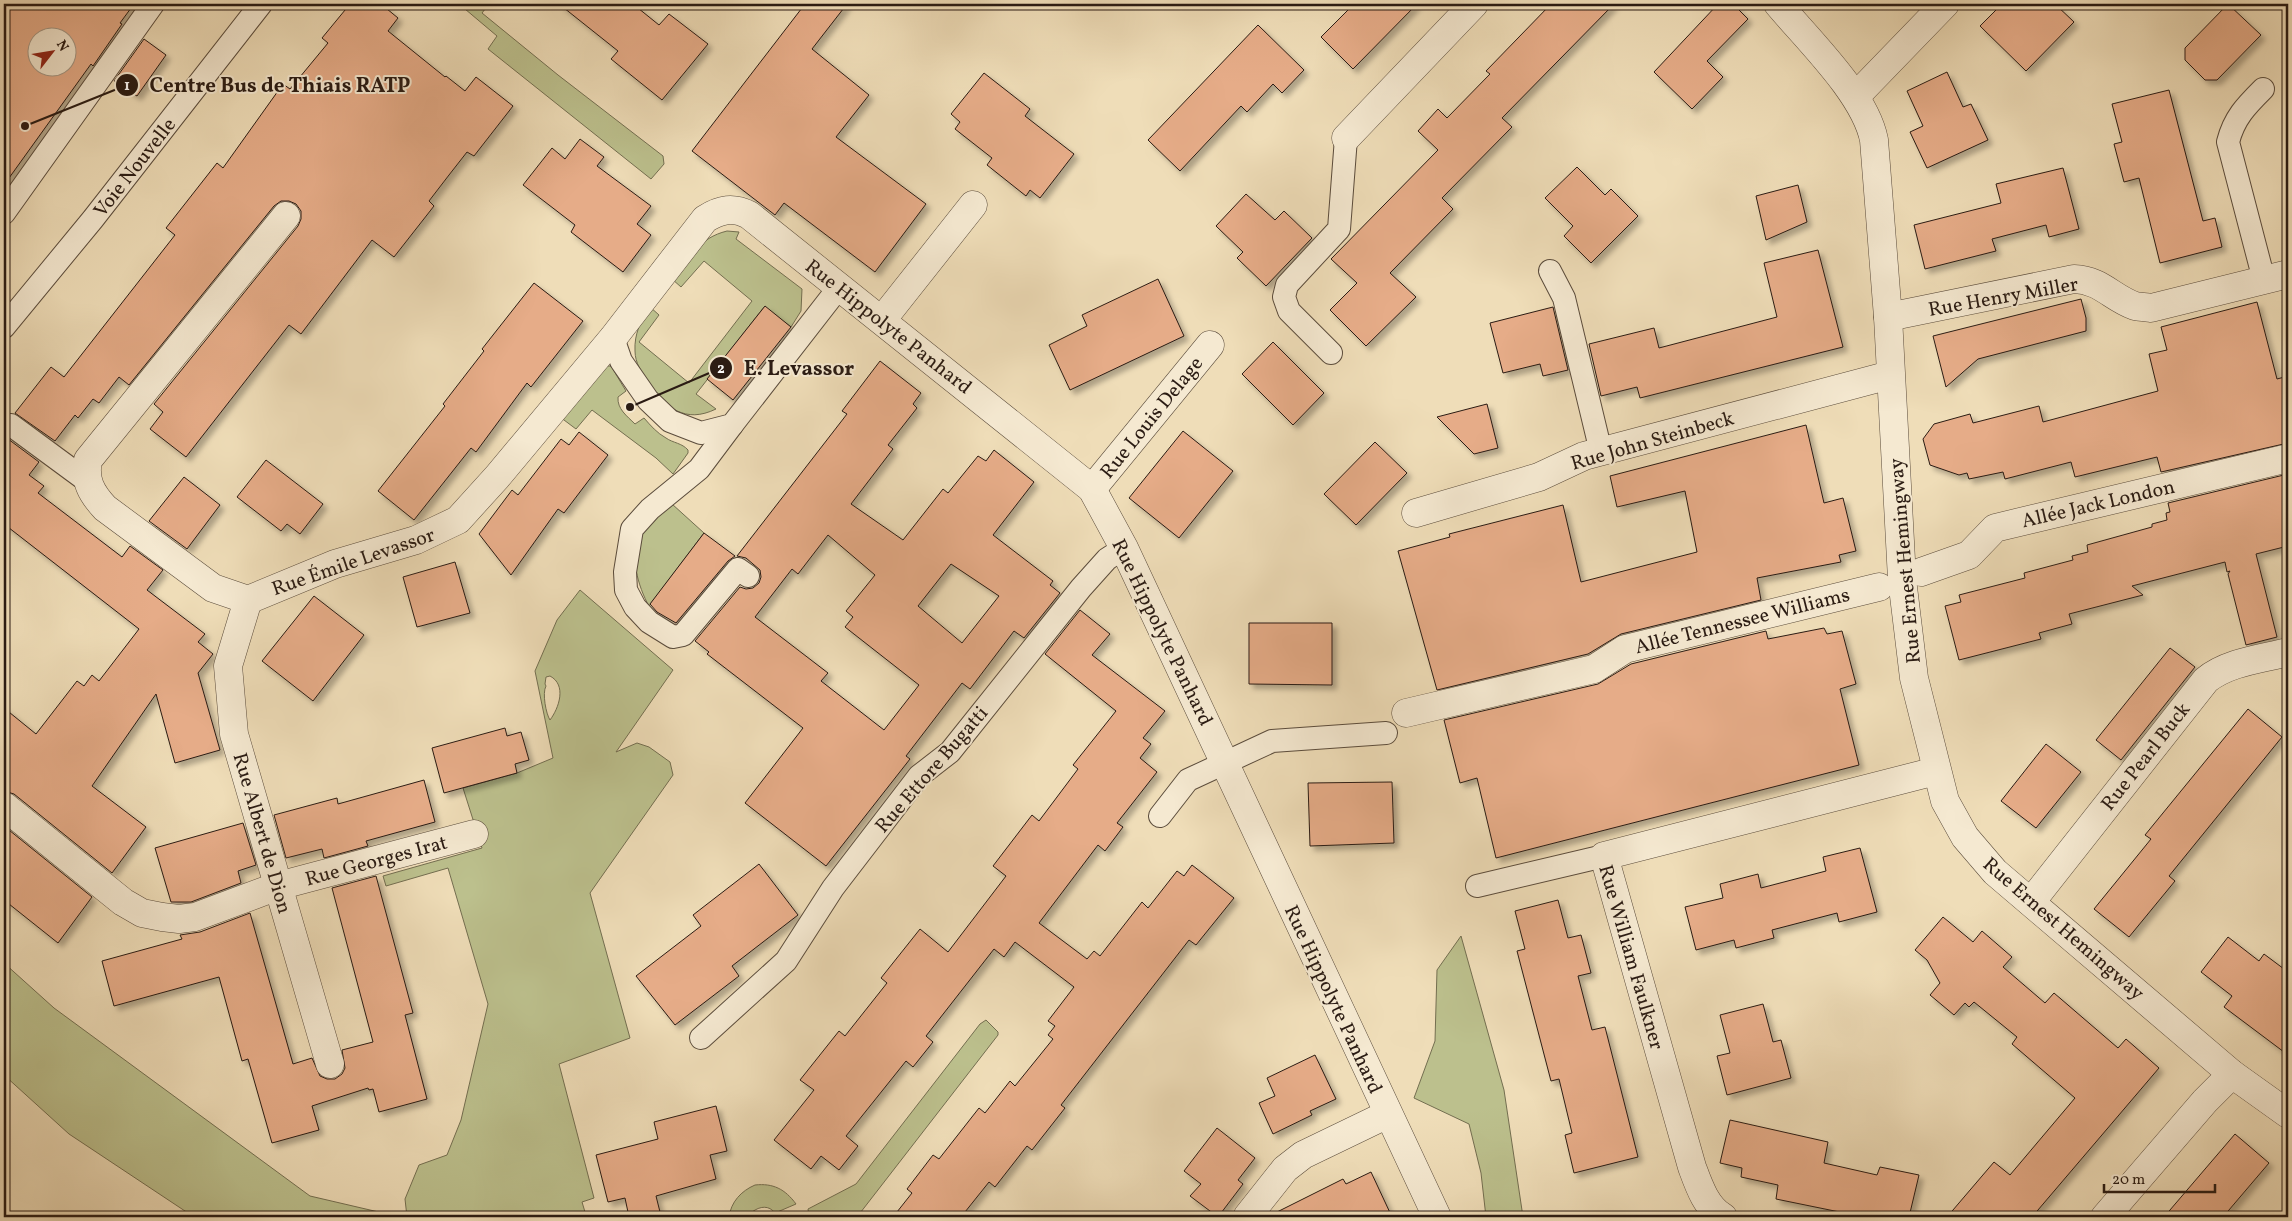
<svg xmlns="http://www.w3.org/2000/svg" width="2292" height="1221" font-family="Vollkorn,serif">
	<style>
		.green { fill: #bcc08d; stroke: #736e50; fill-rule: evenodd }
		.building { fill: #e6ac88; stroke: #2a1b13; fill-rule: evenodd; filter: url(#shadow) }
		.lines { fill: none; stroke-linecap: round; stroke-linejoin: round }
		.lane-casing { stroke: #5b4c3c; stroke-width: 24 }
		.street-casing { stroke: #5b4c3c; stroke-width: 29 }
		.lane { stroke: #f5e9d1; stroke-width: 22 }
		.street { stroke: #f5e9d1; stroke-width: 28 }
		.labels { text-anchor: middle; stroke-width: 4; stroke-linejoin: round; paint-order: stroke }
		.street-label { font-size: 20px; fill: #2a1b13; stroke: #f5e9d1 }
		.leader { fill: none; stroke: #2a1b13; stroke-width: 2 }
		.callout-dot { fill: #2a1b13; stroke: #f5e9d1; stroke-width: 2 }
		.mark-label { font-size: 15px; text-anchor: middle; font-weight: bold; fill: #fff }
		.callout-label { font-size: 21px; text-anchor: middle; font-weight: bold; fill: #2a1b13; stroke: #f5e9d1; stroke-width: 4; stroke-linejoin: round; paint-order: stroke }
	</style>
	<defs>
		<filter id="shadow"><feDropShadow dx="4.5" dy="4.5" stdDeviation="2.5" flood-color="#0004"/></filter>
	</defs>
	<rect width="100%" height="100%" fill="#efddb8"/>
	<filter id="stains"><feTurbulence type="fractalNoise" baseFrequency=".004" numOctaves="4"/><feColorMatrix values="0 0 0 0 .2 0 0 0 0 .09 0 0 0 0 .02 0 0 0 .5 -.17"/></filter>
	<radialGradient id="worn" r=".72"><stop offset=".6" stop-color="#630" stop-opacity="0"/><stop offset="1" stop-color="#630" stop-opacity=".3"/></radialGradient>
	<g class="green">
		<polygon points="469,4 489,4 482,13 558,75 663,156 664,164 651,179 488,49 497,36 465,9"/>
		<path d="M727,231L739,232L736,239L802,289L801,311L791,327L764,307L696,394L716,409C685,424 666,408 648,382C642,373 635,363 635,351C634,334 641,321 649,306L659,315L639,342L689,383L752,301L704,261L681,287L672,279C689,257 699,238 727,231Z"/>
		<path d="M604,366H611L626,391L618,397C617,409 627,416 635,424L644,418C651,426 657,433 666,438C673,443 682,443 688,450V453L673,474L656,458L592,410L576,429L560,417Z"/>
		<path d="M672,504L704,533L649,606C638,587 629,554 639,533C644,525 664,511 672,504Z"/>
		<path d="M580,590L673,670L616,752L637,743L649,747L670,762L673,775L590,893L630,1038L559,1064L594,1198L582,1202L585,1212L577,1215L578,1217H407L405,1199L419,1165L447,1155L461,1120L488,1004L448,868L386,886L383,876L482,848L463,788L517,773L553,758L535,671L557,620ZM550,676C567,685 559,708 550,720C546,714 542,693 546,686L545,684L546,677Z"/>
		<polygon points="1461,936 1504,1090 1523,1217 1486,1217 1481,1173 1469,1124 1414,1098 1435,1041 1437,970"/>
		<polygon points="4,963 54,1008 310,1196 400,1217 194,1217 69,1134 4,1075"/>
		<polygon points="986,1020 998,1032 998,1035 857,1217 809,1217 808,1209 856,1184 980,1024"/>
		<path d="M755,1185C773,1183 785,1189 796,1204L775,1213C769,1205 760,1206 752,1212L750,1217H729C731,1202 741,1191 755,1185Z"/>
	</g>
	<g class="building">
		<path d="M4,4H134L120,23L122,24L93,66L91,64L4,185ZM38,38H68V68H38Z"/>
		<polygon points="350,4 381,4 398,18 388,31 445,77 446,76 465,91 476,77 513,106 474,156 467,152 449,175 429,201 434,206 394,257 372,240 301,334 289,325 186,457 150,429 163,412 154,404 298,226 301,219 301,211 296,204 289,201 281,201 274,206 129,385 119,377 99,403 93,399 78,418 75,415 55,441 15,413 51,367 64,377 175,235 166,228 217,163 223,168 283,84 290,89 328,43 322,38"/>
		<polygon points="559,4 633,4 659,25 669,14 708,44 662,100 611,59 618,51"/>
		<polygon points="805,4 847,4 812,49 869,95 836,137 926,204 875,272 784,203 775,215 692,151"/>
		<polygon points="1354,4 1417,4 1353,69 1321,37"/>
		<polygon points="1551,4 1614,4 1502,118 1512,127 1442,198 1453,209 1390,273 1416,297 1366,346 1330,310 1357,283 1331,259 1438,150 1418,131 1438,109 1447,118 1490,74 1486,71"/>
		<polygon points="1718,4 1733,4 1748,19 1707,61 1723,77 1692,109 1654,72"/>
		<polygon points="2002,4 2055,4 2074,22 2026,71 1980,26"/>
		<polygon points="2228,4 2261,35 2217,80 2205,80 2185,60 2185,48"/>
		<polygon points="1258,25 1304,70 1282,93 1273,84 1247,112 1241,106 1180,171 1148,140"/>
		<polygon points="144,39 166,55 137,96 114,81"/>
		<polygon points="1947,72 1963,107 1971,104 1988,140 1927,168 1910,132 1923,126 1907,91"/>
		<polygon points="984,73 1030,109 1025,116 1074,154 1040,198 1030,190 1026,196 987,165 992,158 955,129 960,122 951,114"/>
		<polygon points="2169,90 2203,221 2215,218 2222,247 2160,263 2139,178 2124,182 2114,144 2122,142 2112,104"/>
		<polygon points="580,139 604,157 597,166 651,206 637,224 651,235 623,272 571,232 575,225 523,185 552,148 565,159"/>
		<polygon points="1577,167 1605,195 1611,189 1638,216 1591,263 1564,236 1573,226 1545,198"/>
		<polygon points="2063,168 2079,229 2049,237 2046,225 1992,239 1996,251 1925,269 1914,225 2001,203 1996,184"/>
		<polygon points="1798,185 1807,222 1766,240 1756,196"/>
		<polygon points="1246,194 1275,220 1284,211 1312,238 1266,286 1237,258 1243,252 1216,226"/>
		<polygon points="1818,250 1843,347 1640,398 1637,387 1601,396 1589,344 1654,328 1659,348 1777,317 1764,263"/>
		<polygon points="1158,279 1184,336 1070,390 1049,345 1087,326 1082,315"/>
		<polygon points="534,283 583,321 531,387 527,383 476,452 471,448 414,520 378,491 445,406 443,404 484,351 482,349"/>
		<polygon points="2081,299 2086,318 2086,331 1978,359 1946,387 1933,336"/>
		<polygon points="2257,302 2277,379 2288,376 2288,443 2161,472 2157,457 2075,477 2071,462 2005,479 2003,472 1969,479 1967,473 1959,475 1930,465 1923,439 1934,424 1970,414 1973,423 2039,406 2043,422 2158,391 2149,354 2167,350 2161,327"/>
		<polygon points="765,306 791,327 733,400 707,379"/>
		<polygon points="1553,307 1568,370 1543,376 1540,364 1503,373 1490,323"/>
		<polygon points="1273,342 1324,393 1293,425 1242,374"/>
		<path d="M880,361L921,393L913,404L917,408L888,445L893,449L851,504L903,540L943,489L948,493L978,456L986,461L994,450L1034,482L993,535L1053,581L1050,585L1060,593L1024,638L1014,631L970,689L962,683L906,756L910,759L826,866L745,803L803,728L707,654L709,652L695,641L740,587L746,589L753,588L759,583L761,577L760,570L746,558L737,556L847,414L842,411ZM828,535L875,575L846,611L853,617L845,627L919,685L884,730L821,681L828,673L755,617L792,569L798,574ZM951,564L999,596L962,643L918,606Z"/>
		<polygon points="1487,404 1498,448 1474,454 1437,417"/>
		<polygon points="1806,425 1824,503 1843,498 1856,551 1839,555 1841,562 1757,578 1761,600 1621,634 1588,654 1437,690 1398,551 1450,537 1449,534 1563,505 1581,582 1697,552 1685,491 1617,507 1610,476"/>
		<polygon points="1183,431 1233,471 1179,538 1129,498"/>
		<polygon points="579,432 608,455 564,513 558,509 511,575 479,534 512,490 518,495 561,439 569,445"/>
		<polygon points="4,436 39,462 29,475 44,486 38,493 122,557 130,546 163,570 147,590 205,634 198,642 213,654 198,673 220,750 175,763 156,694 92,786 146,827 112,873 14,794 4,791 4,708 36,734 77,681 84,686 92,675 99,681 139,629 4,524"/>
		<polygon points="1375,442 1407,473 1356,525 1324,494"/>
		<polygon points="266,460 323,504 300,534 287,524 281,531 237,497"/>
		<polygon points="2288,474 2288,546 2256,554 2277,637 2246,645 2228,574 2230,571 2227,572 2225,562 2132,586 2143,595 2069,614 2072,624 2039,633 2041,639 1959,660 1945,606 1961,602 1959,595 2025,578 2024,573 2073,560 2072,556 2088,552 2087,545 2152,527 2152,524 2167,520 2166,513 2170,512 2168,503"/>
		<polygon points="184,477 220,505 187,549 149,521"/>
		<polygon points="704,533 735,556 728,561 676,623 657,612 650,604"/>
		<polygon points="455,562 470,613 417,627 403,577"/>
		<polygon points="314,596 364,635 313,701 262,661"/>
		<polygon points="1080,610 1110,634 1092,655 1165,711 1143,738 1151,744 1140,758 1157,772 1117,823 1123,827 1105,851 1098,845 1039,923 1087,959 1094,951 1100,956 1142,902 1148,908 1177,871 1184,876 1192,865 1234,898 1196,945 1189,940 1061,1105 1065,1108 1032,1150 1027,1146 995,1187 989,1182 961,1217 893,1217 912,1193 907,1189 933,1155 939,1159 979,1108 985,1113 1010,1081 1015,1086 1053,1039 1048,1035 1055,1026 1048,1021 1074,987 1015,942 1004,957 994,949 926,1036 933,1042 913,1067 906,1061 846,1136 858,1146 839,1170 821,1156 811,1169 774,1140 814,1090 800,1080 839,1031 845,1036 887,983 881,978 920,929 948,952 1006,876 993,866 1032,815 1039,821 1078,769 1073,765 1116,711 1045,654"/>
		<polygon points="1249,623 1332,623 1332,685 1249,684"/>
		<polygon points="1824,628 1827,634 1842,631 1856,684 1840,689 1859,765 1496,858 1477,778 1460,783 1444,720 1598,684 1631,664 1766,631 1768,639"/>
		<polygon points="2170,648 2195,667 2121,760 2096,740"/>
		<polygon points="2248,709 2282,737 2169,876 2175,881 2129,937 2094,909 2151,839 2145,835"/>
		<polygon points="505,728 507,736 521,732 529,760 515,764 517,773 444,793 432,748"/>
		<polygon points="2046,744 2081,772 2036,828 2001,801"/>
		<polygon points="424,780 435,822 366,841 368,846 324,858 322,849 286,858 274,815 337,798 338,804"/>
		<polygon points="1392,782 1394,843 1310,846 1308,783"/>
		<polygon points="243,823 256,865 238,871 241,883 191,902 171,902 155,848"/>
		<polygon points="4,826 92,897 58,943 4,900"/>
		<polygon points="1860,848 1877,912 1839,922 1837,913 1772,930 1774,938 1736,948 1734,940 1696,950 1685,907 1723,898 1720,884 1758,874 1761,888 1826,871 1823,857"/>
		<polygon points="759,864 798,915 732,966 739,976 675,1025 636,976 701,926 693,915"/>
		<polygon points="376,876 413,1013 405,1015 427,1099 379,1112 373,1089 369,1090 368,1088 312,1106 319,1130 272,1143 248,1059 242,1061 219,977 114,1006 102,961 182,939 180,935 200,932 250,913 293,1064 312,1058 320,1076 327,1079 335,1079 342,1074 345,1068 342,1050 373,1042 332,888"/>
		<polygon points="1558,900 1568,938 1581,935 1591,973 1578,976 1592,1030 1605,1027 1638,1157 1574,1173 1565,1135 1572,1133 1559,1079 1551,1081 1517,951 1525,949 1515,911"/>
		<polygon points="1943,917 1973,942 1982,931 2012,957 2003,967 2045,1003 2054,993 2118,1048 2126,1039 2159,1068 2032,1217 1947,1217 1994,1162 2010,1175 2075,1098 2012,1044 2017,1037 1974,1002 1969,1007 1965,1003 1954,1015 1930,995 1940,983 1927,960 1915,950"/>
		<polygon points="2228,937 2259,961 2264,954 2288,972 2288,1055 2224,1007 2232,996 2201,972"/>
		<polygon points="1763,1004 1773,1042 1781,1040 1791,1078 1727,1095 1717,1056 1730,1053 1720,1015"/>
		<polygon points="1315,1055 1336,1099 1310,1111 1312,1115 1273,1134 1259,1103 1275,1096 1267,1078"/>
		<polygon points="716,1106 727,1151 710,1155 716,1179 656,1196 660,1212 640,1217 629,1217 625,1198 608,1202 596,1155 658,1139 654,1122"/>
		<polygon points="1730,1120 1828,1142 1824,1163 1877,1175 1880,1167 1919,1175 1909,1217 1864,1217 1776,1199 1778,1185 1741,1177 1742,1168 1720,1163"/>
		<polygon points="1217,1128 1255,1158 1238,1180 1243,1184 1218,1217 1190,1196 1201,1184 1184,1171"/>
		<polygon points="2235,1134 2269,1163 2223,1217 2164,1217"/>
		<polygon points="1371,1172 1392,1217 1267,1217 1343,1179 1346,1184"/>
	</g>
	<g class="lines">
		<defs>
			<g id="lane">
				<path d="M2263,89C2246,106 2234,118 2228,142L2264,280"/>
				<polyline points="4,213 153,4"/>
				<polyline points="1550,271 1564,298 1601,452"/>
				<polyline points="4,327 93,219 261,4"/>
				<polyline points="613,338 621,361 648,400 670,421 701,433 732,425 840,286"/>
				<polyline points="1331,353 1289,311 1284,297 1287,285 1339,229 1346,138"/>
				<polyline points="11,425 87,481"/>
				<polyline points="732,425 699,469 650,509 632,529 625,572 626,590 635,607 649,622 673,637 683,635 738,569 748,576"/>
				<polyline points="1160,816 1188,780 1272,741 1386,733"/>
				<polyline points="1477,886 1604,856"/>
				<polyline points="701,1038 786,961 833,888 919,776 950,752 1081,588 1107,559 1124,548"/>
			</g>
			<g id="street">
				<path d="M1778,4C1808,40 1865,94 1874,140L1888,317L1902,579L1914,678L1945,801L1965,837L1995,872L2232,1074L2288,1114"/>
				<polyline points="1856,96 1945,4"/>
				<polyline points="1346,138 1474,4"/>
				<path d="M286,216L88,460C84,480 91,493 105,508L213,588L248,600L335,564L416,540L458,520L497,477L613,338L705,219C721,209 733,207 749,215L1092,489L1124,548L1437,1217"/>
				<path d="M1888,317L2074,279C2101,280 2112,298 2135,306C2140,307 2146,307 2151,308L2288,274"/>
				<polyline points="882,320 973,205"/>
				<polyline points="1092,489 1210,345"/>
				<polyline points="1416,513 1539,477 1584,456 1890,375"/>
				<polyline points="1921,572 1969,555 1995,528 2288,458"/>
				<polyline points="248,600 228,666 234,734 330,1064"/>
				<polyline points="1406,713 1594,669 1625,649 1879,587"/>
				<polyline points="4,806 123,902 142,913 162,917 179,919 195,917 278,886 474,834"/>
				<path d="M2031,902L2206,680C2228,662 2261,659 2288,652"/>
				<polyline points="1247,1217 1285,1169 1303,1155 1388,1114"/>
				<path d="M1723,1217C1706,1207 1699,1186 1692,1167L1604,856L1936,771"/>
				<polyline points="2105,1217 2205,1101 2232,1074"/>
			</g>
		</defs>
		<use href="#lane" class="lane-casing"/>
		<use href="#street" class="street-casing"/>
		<use href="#lane" class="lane"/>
		<use href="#street" class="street"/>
	</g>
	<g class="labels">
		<g class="street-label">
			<text transform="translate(134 167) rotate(-52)" y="7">Voie Nouvelle</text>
			<text transform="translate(2003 296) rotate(-10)" y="7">Rue Henry Miller</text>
			<text transform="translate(889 326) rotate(38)" y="7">Rue Hippolyte Panhard</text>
			<text transform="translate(1151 417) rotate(-51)" y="7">Rue Louis Delage</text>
			<text transform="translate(1652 440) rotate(-16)" y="7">Rue John Steinbeck</text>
			<text transform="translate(2098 503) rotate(-13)" y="7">Allée Jack London</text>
			<text transform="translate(353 561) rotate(-19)" y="7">Rue Émile Levassor</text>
			<text transform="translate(1904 561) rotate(-95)" y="7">Rue Ernest Hemingway</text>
			<text transform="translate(1742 620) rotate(-14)" y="7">Allée Tennessee Williams</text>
			<text transform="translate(1163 632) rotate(64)" y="7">Rue Hippolyte Panhard</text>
			<text transform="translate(2145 756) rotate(-52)" y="7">Rue Pearl Buck</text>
			<text transform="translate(931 769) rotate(-49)" y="7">Rue Ettore Bugatti</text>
			<text transform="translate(263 833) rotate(74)" y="7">Rue Albert de Dion</text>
			<text transform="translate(376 860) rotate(-15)" y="7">Rue Georges Irat</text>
			<text transform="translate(2064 928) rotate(41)" y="7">Rue Ernest Hemingway</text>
			<text transform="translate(1632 957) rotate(74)" y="7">Rue William Faulkner</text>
			<text transform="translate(1334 999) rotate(65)" y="7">Rue Hippolyte Panhard</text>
		</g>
	</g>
	<path class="leader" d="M25 126L127 85M630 407L721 368"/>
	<g class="callout-dot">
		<circle cx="25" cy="126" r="5"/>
		<circle cx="630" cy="407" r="5"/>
		<circle cx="127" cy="85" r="12"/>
		<circle cx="721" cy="368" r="12"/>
	</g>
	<g class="mark-label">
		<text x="127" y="90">1</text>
		<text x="721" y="373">2</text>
	</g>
	<g class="callout-label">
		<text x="280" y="92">Centre Bus de Thiais RATP</text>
		<text x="799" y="375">E. Levassor</text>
	</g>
	<rect width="2292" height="1221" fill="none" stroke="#efddb8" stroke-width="20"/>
	<rect x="5" y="5" width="2282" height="1211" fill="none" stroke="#2a1b13" stroke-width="2.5"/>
	<rect x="10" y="10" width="2272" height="1201" fill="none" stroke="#2a1b13"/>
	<g transform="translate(52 52) rotate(59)"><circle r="24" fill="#f5e9d1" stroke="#a49785"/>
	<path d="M0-4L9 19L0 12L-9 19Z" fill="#8f2418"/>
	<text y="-8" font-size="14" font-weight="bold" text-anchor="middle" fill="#2a1b13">N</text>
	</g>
	<path d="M2104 1184v8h111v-8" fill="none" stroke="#2a1b13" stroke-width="2.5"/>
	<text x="2112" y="1184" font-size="15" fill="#2a1b13" stroke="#f5e9d1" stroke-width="4" paint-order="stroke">20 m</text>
	<rect width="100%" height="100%" filter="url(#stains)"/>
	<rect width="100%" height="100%" fill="url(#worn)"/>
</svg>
